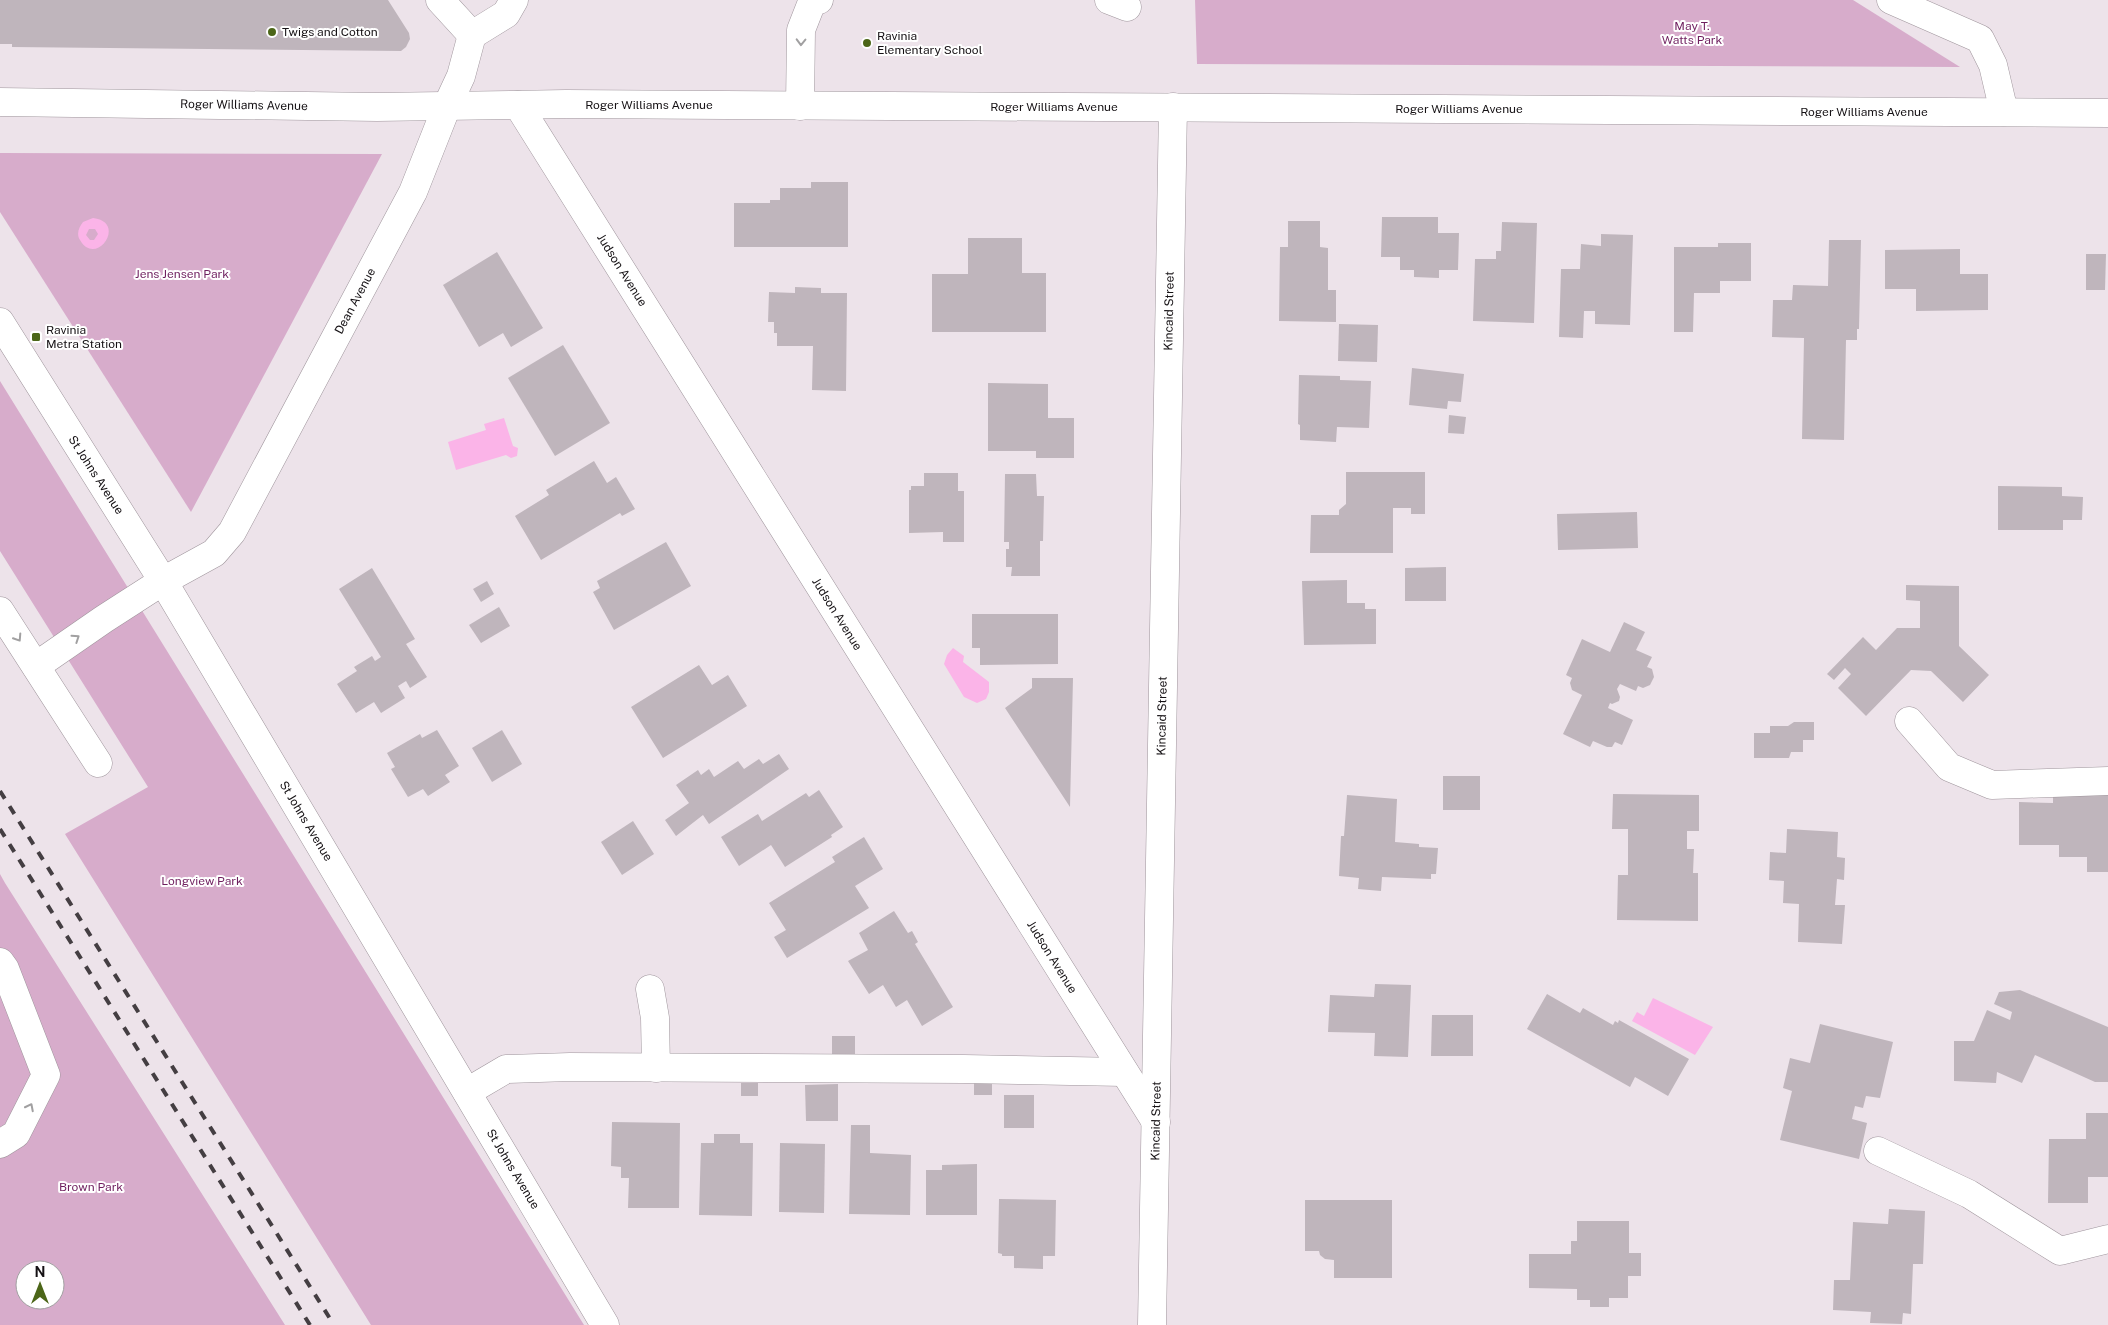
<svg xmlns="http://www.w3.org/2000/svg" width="2108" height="1325" font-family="'Public Sans',sans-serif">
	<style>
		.green { fill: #d7accb; fill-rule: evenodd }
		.water { fill: #fbb4e8; fill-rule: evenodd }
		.building { fill: #bfb5bc }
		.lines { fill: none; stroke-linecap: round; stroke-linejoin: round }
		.minor-casing { stroke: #9f959c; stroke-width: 29 }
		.minor { stroke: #fff; stroke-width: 28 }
		.rail { stroke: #443e42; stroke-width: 4; stroke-dasharray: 9 9; stroke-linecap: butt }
		.oneway { stroke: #a1a0a1 }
		.poi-dot { fill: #4c6618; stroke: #fff; stroke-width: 2 }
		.labels { text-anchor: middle; stroke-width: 4; stroke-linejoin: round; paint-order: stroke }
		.park-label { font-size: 12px; fill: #6f1f5f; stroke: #fff }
		.poi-label { font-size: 12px; fill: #151114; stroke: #fff; text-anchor: start }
		.street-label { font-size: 12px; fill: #151114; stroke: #fff }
	</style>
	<rect width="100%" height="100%" fill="#ede3ea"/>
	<g class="green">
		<polygon points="1195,0 1853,0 1960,67 1197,64"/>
		<polygon points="0,153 382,154 191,512 0,212"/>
		<polygon points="0,381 584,1325 371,1325 65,834 148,787 0,551"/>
		<path d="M0,874L5,883L285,1325H0ZM25,1270H55V1300H25Z"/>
	</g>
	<g class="water">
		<path d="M93,218C128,222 96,268 80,240C76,234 79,227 83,222ZM89,229H95L98,234L94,240H90L86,235Z"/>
		<polygon points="504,418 513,446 518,448 517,456 511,458 506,455 456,470 448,442 486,430 484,424"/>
		<polygon points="953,648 964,656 963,662 989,682 989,692 986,699 977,703 964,697 944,664 947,655"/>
		<polygon points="1653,998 1713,1027 1695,1055 1632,1021 1637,1012 1644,1016"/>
	</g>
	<g class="building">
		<polygon points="0,0 388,0 409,33 410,39 406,47 401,51 12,47 12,44 0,44"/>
		<polygon points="811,182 848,182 848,247 734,247 734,203 770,203 770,200 780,200 780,188 811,188"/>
		<polygon points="1382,217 1438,217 1438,233 1459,233 1458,270 1439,270 1439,278 1414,277 1414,270 1400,270 1400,257 1381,257"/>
		<polygon points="1288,221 1320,221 1320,247 1328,248 1328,290 1336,290 1336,322 1279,321 1280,247 1288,247"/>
		<polygon points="1502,222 1537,223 1534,323 1473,321 1475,259 1496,259 1496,251 1501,251"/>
		<polygon points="1601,234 1633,235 1630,325 1595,324 1595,311 1584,311 1583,338 1559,337 1561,269 1580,269 1581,244 1601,246"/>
		<polygon points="968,238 1022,238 1022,273 1046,273 1046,332 932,332 932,274 968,274"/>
		<polygon points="1829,240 1861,240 1859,329 1857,329 1857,340 1846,340 1844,440 1802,439 1804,338 1772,337 1773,300 1792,300 1793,285 1828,286"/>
		<polygon points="1718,243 1751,243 1751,281 1720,281 1720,293 1694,293 1693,332 1674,332 1674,247 1718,247"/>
		<polygon points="1960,249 1960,274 1988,274 1988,310 1916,311 1916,289 1885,289 1885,250"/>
		<polygon points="497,252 543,328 511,347 503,333 479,347 443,285"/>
		<polygon points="2086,254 2106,254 2105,290 2086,290"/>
		<polygon points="795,287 821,288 821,293 847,293 846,391 812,390 813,346 777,346 777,333 774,333 774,322 768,322 769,292 795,293"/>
		<polygon points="1339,324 1378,325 1377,362 1338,361"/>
		<polygon points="563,345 610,423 555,456 508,378"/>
		<polygon points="1412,368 1464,374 1461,402 1448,401 1447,409 1409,405"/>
		<polygon points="1299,375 1340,376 1340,380 1371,381 1369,428 1337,427 1336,442 1300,440 1300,425 1298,424"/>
		<polygon points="988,383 1048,384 1048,418 1074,418 1074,458 1036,458 1036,451 988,451"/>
		<polygon points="1449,415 1466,417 1464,434 1448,433"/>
		<polygon points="594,461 607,483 616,477 635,509 622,516 620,513 541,560 515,516 549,495 546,490"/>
		<polygon points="1346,472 1425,472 1425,514 1411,514 1411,508 1393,508 1393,553 1310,553 1311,515 1339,515 1339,510 1346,504"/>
		<polygon points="924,473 958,473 958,491 964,491 964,542 943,542 943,532 909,533 909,490 911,490 911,486 924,486"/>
		<polygon points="1005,474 1036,474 1037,496 1044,496 1043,541 1040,541 1040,576 1011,576 1012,567 1006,567 1006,549 1009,549 1009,542 1004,542"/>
		<polygon points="1998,486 2062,487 2062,496 2083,497 2082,520 2063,520 2063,530 1998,530"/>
		<polygon points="1637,512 1638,548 1558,550 1557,514"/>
		<polygon points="666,542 691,586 614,630 593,592 600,588 597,581"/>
		<polygon points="1446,567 1446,601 1405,601 1405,568"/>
		<polygon points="372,568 415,639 406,644 427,677 410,688 406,681 398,686 405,698 381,713 374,702 356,713 337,684 357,671 354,667 372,656 375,661 381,657 339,589"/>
		<polygon points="1347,580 1347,603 1365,603 1365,609 1376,609 1376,644 1304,645 1302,581"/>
		<polygon points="487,581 494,594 481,602 473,589"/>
		<polygon points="1906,585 1959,586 1959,646 1989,675 1963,702 1931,671 1911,670 1866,716 1838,688 1851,674 1845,668 1834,680 1827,674 1863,637 1876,650 1897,628 1920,628 1920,601 1906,600"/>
		<polygon points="499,607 510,626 481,643 469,625"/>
		<polygon points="972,614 1058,614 1058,664 980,665 980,648 972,648"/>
		<polygon points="1624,622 1645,632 1636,650 1652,657 1647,667 1652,669 1654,677 1650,685 1643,688 1638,686 1636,691 1620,684 1617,689 1620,697 1619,701 1612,704 1610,703 1608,708 1633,720 1622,745 1615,742 1612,747 1607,747 1593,741 1590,747 1563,734 1582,695 1572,690 1570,683 1572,678 1566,675 1582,639 1610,652"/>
		<polygon points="699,665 712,685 728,675 747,706 663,758 631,707"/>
		<polygon points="1032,678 1073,678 1070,807 1005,708 1032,688"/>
		<polygon points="1794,722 1814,722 1814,740 1803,740 1803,752 1791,752 1789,758 1754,758 1754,733 1770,733 1770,726 1788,726"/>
		<polygon points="437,730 459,766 445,775 450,782 428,796 423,789 408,797 391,769 395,767 387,753 420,734 422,738"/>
		<polygon points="502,730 522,764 492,782 472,748"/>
		<polygon points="779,754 789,769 709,824 703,815 676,836 665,820 689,803 676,785 698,770 701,775 709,769 714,777 738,761 744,769 759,759 763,764"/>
		<rect x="1443" y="776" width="37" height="34"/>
		<polygon points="819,790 843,827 831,835 832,837 785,867 771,845 739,866 721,837 758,814 762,821 806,793 809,797"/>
		<polygon points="2108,792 2108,872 2087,872 2087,857 2059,857 2059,845 2019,845 2019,802 2053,803 2053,794"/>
		<polygon points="1613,794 1699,795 1699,831 1687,831 1687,849 1694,849 1693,873 1698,873 1698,921 1617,920 1618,875 1628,875 1628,829 1612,829"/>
		<polygon points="1347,795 1397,799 1395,842 1419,844 1419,847 1438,848 1436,874 1431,874 1431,879 1382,877 1381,891 1358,889 1359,878 1339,876 1341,836 1344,836"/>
		<polygon points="633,821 654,854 622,875 601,842"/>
		<polygon points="1787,829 1838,832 1837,857 1845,858 1844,880 1837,879 1835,905 1845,905 1842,944 1798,942 1799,904 1783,903 1784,881 1769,880 1770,852 1786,853"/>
		<polygon points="864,837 883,869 855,886 869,908 787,958 774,937 786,930 769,903 835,862 832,857"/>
		<polygon points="894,911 908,933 912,931 918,942 915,944 953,1007 922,1026 907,1000 896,1007 883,985 869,994 848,961 868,950 859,933"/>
		<polygon points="1375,984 1411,985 1408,1057 1374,1056 1375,1033 1328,1032 1330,995 1374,997"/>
		<polygon points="2020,990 2108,1027 2108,1082 2095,1082 2035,1055 2022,1083 1997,1072 1996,1083 1954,1081 1954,1041 1974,1041 1987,1010 2010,1020 2012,1012 1994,1004 1999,992"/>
		<polygon points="1547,994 1580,1013 1583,1008 1613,1025 1615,1021 1618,1023 1619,1020 1689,1059 1668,1096 1635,1077 1630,1087 1527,1029"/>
		<polygon points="1432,1015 1473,1015 1473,1056 1431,1056"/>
		<polygon points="1820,1024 1893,1042 1880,1098 1866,1096 1863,1108 1855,1106 1852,1119 1867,1123 1859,1159 1780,1140 1792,1091 1783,1088 1790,1058 1810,1063"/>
		<rect x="832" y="1036" width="23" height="19"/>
		<rect x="974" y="1082" width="18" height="13"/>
		<rect x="741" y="1083" width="17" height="13"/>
		<polygon points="838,1084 838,1121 806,1121 805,1085"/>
		<rect x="1004" y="1095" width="30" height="33"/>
		<polygon points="2086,1113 2108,1113 2108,1177 2088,1177 2088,1203 2048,1203 2049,1139 2086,1139"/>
		<polygon points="612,1122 680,1123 679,1208 628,1208 629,1178 621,1178 621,1167 611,1166"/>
		<polygon points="851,1125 870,1125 870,1153 911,1155 910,1215 849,1214"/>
		<polygon points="714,1134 740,1134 740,1143 753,1143 752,1216 699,1215 701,1143 714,1143"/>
		<polygon points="780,1143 825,1144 824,1213 779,1212"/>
		<polygon points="977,1164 977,1215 926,1215 926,1170 942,1170 942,1165"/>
		<polygon points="999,1199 1056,1200 1055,1256 1043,1256 1043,1269 1014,1268 1014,1256 1002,1256 1002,1254 998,1253"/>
		<polygon points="1305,1200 1392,1200 1392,1278 1334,1278 1334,1260 1325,1259 1320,1255 1319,1251 1305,1251"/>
		<polygon points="1889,1209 1925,1211 1923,1264 1913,1264 1911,1314 1903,1313 1902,1324 1870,1323 1871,1312 1833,1310 1834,1280 1850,1280 1853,1222 1888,1224"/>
		<polygon points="1577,1221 1629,1221 1629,1253 1641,1253 1641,1276 1628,1276 1628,1298 1609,1298 1609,1307 1590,1307 1590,1300 1577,1300 1577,1289 1529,1288 1529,1254 1571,1254 1571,1241 1577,1241"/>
	</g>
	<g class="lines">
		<defs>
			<g id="minor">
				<polyline points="440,0 472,35"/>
				<polyline points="1109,0 1127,7"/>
				<polyline points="1891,0 1980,39 1993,65 2004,112"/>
				<polyline points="0,102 377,107 566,104 2108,113"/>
				<polyline points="518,105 1156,1122"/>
				<polyline points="800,106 801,30 812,2 819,0"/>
				<polyline points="0,322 163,581 605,1325"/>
				<polyline points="0,611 98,763"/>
				<polyline points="36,666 104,619 163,581 214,553 232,532 413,192 447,106 461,76 472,35 506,14 514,0"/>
				<polyline points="1909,721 1949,767 1992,785 2108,781"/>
				<polyline points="0,962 5,969 46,1075 16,1134 0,1144"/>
				<polyline points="650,989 655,1018 656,1068"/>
				<polyline points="467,1092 506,1069 570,1067 964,1069 1124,1072"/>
				<polyline points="1878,1151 1969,1194 2060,1251 2108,1239"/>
				<polyline points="1152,1325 1173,107"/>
			</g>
		</defs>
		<use href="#minor" class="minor-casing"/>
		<use href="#minor" class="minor"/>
		<g class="rail">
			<polyline points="0,791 334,1325"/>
			<polyline points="0,829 310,1325"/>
		</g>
	</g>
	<defs><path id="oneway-chevron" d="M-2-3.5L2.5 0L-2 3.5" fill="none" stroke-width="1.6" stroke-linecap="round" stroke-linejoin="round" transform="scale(1.25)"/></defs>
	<g class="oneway">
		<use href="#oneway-chevron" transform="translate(801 42) rotate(91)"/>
		<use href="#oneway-chevron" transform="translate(18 638) rotate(57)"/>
		<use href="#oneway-chevron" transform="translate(76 638) rotate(-34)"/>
		<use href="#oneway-chevron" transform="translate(30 1107) rotate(-63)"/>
	</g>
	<g class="poi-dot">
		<circle cx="272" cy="32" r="5"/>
		<circle cx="867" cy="43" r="5"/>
		<rect x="31" y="332" width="10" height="10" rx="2.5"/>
	</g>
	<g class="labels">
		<g class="park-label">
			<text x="1692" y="30">May T.<tspan x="1692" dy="14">Watts Park</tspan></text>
			<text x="182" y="278">Jens Jensen Park</text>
			<text x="202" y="885">Longview Park</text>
			<text x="91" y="1191">Brown Park</text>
		</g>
		<g class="poi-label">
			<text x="282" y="36">Twigs and Cotton</text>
			<text x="877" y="40">Ravinia<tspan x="877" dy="14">Elementary School</tspan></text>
			<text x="46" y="334">Ravinia<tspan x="46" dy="14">Metra Station</tspan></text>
		</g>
		<g class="street-label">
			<text transform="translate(244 105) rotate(1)" y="4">Roger Williams Avenue</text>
			<text x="649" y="109">Roger Williams Avenue</text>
			<text x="1054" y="111">Roger Williams Avenue</text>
			<text x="1459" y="113">Roger Williams Avenue</text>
			<text x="1864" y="116">Roger Williams Avenue</text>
			<text transform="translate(622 270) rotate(58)" y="4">Judson Avenue</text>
			<text transform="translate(355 301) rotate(-62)" y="4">Dean Avenue</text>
			<text transform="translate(1169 311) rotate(-89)" y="4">Kincaid Street</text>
			<text transform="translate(96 475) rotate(57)" y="4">St Johns Avenue</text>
			<text transform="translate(837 614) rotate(58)" y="4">Judson Avenue</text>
			<text transform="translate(1162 716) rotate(-89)" y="4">Kincaid Street</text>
			<text transform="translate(306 821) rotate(59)" y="4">St Johns Avenue</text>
			<text transform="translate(1052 957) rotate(58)" y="4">Judson Avenue</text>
			<text transform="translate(1156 1121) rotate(-89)" y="4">Kincaid Street</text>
			<text transform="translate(513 1169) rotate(59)" y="4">St Johns Avenue</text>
		</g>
	</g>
	<g transform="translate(40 1285)"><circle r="24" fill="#ffffff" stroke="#a1a0a1"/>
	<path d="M0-4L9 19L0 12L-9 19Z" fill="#4c6618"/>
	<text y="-8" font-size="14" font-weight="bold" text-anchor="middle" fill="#151114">N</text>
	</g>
</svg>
